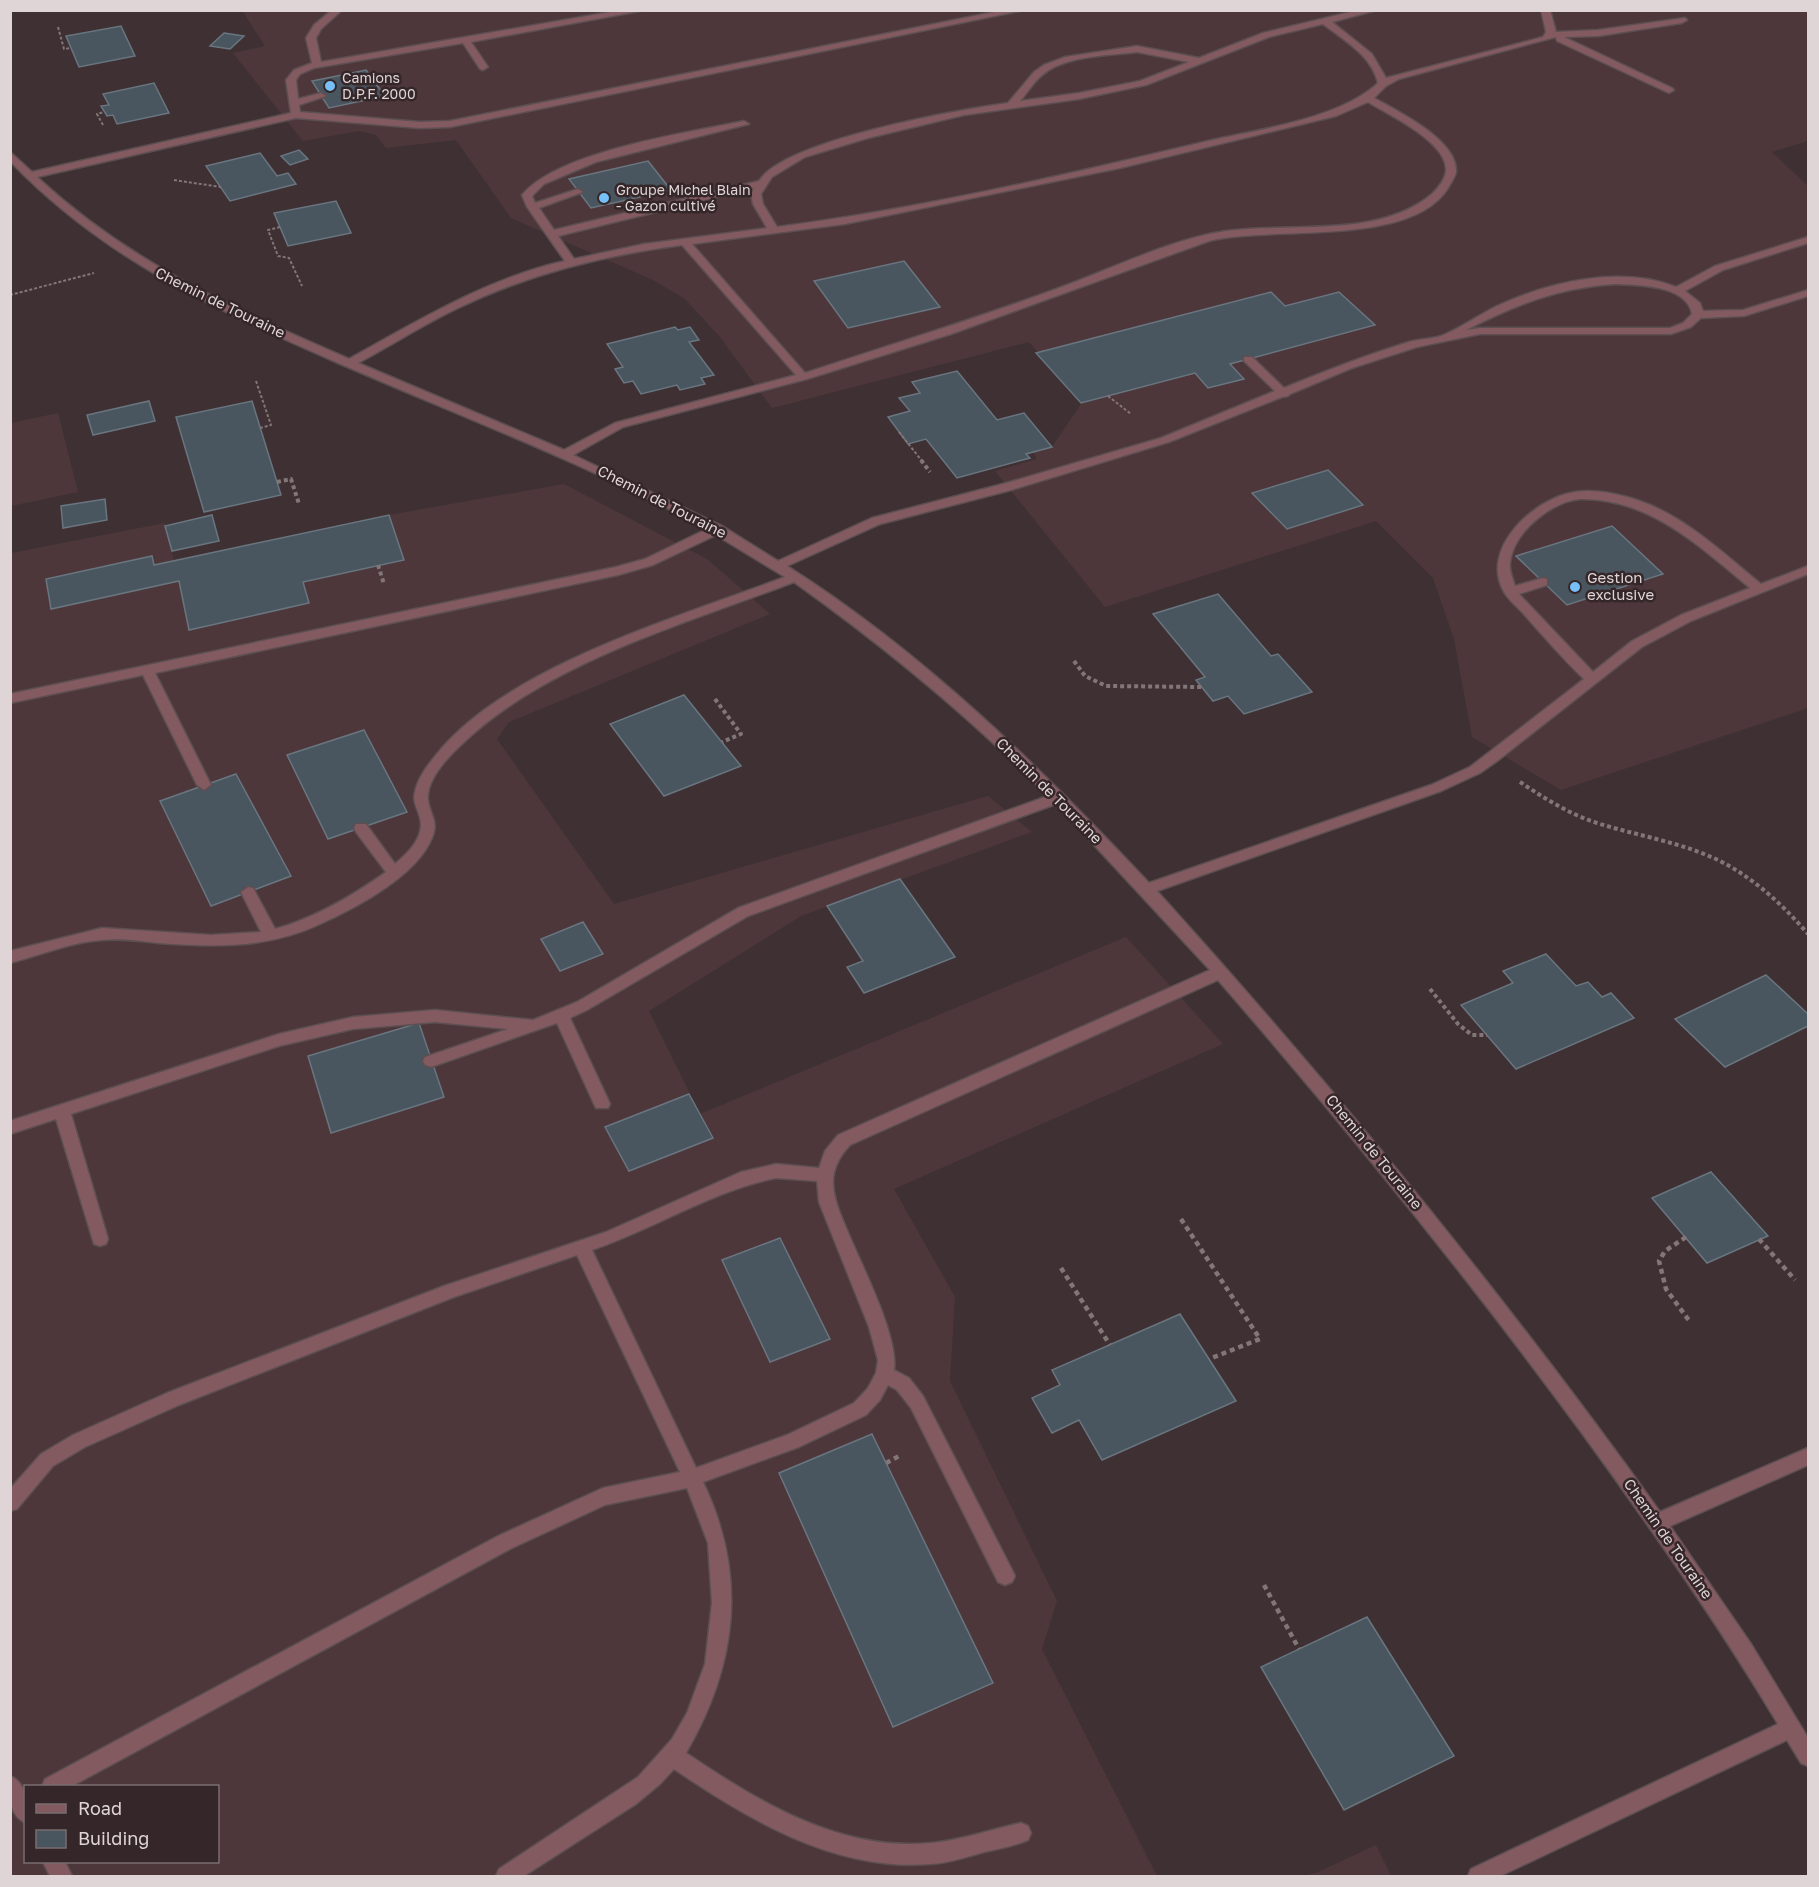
<svg xmlns="http://www.w3.org/2000/svg" width="1819" height="1887" font-family="'Golos Text',sans-serif">
	<style>
		.built { fill: #4d373b; fill-rule: evenodd }
		.building { fill: #4a565f; stroke: #69757f; stroke-width: 1.5 }
		.lines { fill: none; stroke-linecap: round; stroke-linejoin: round }
		.minor-casing { stroke: #5c4f51; stroke-width: 3 }
		.path-far2 { stroke: #827678; stroke-width: 2; stroke-dasharray: 3 2; stroke-linecap: butt }
		.path-far1 { stroke: #827678; stroke-width: 4; stroke-dasharray: 4 3; stroke-linecap: butt }
		.path { stroke: #827678; stroke-width: 4.5; stroke-dasharray: 5 4; stroke-linecap: butt }
		.minor { fill: #845a61; fill-rule: evenodd }
		.poi-dot { fill: #76c0f7; stroke: #352729; stroke-width: 2 }
		.labels { text-anchor: middle; stroke-width: 5; stroke-linejoin: round; paint-order: stroke }
		.far-poi-label { font-size: 14px; fill: #dfd5d7; stroke: #352729; text-anchor: start }
		.street-label { font-size: 15px; fill: #dfd5d7; stroke: #352729 }
		.poi-label { font-size: 15px; fill: #dfd5d7; stroke: #352729; text-anchor: start }
	</style>
	<rect width="100%" height="100%" fill="#3f3133"/>
	<g class="built">
		<polygon points="242,10 1808,11 1808,141 1772,152 1808,186 1808,708 1561,790 1472,737 1454,639 1433,578 1376,521 1105,607 995,471 1037,459 1033,452 1052,447 1081,404 1029,342 772,408 720,337 685,299 653,280 511,218 456,140 386,148 376,135 359,131 303,141 233,53 265,46"/>
		<polygon points="58,413 78,492 11,506 11,423"/>
		<path d="M564,484L707,559L770,614L509,722L497,739L614,904L988,796L1032,832L801,916L649,1011L700,1114L1126,937L1223,1044L894,1189L955,1297L950,1381L1057,1601L1042,1649L1157,1876H11V553L165,523L174,561L389,515ZM26,1786H218V1862H26Z"/>
		<polygon points="1376,1845 1391,1876 1301,1876 1316,1873"/>
	</g>
	<g class="building">
		<polygon points="121,26 135,56 79,67 66,36"/>
		<polygon points="224,33 244,36 230,49 210,46"/>
		<polygon points="366,70 385,96 329,108 312,81"/>
		<polygon points="154,83 169,113 117,124 113,115 107,116 101,106 109,105 103,94"/>
		<polygon points="299,150 308,159 290,165 281,156"/>
		<polygon points="260,153 277,176 288,173 296,184 230,201 206,166"/>
		<polygon points="648,161 671,190 591,208 569,179"/>
		<polygon points="336,201 351,233 288,246 274,213"/>
		<polygon points="904,261 940,307 848,328 814,281"/>
		<polygon points="1271,292 1285,306 1339,292 1375,325 1230,364 1244,379 1208,388 1195,373 1081,403 1036,353"/>
		<polygon points="675,327 678,330 690,327 699,340 689,342 714,375 701,378 705,384 680,390 677,385 641,394 633,381 624,383 615,369 623,367 607,344"/>
		<polygon points="957,371 997,420 1024,413 1052,447 1026,454 1030,458 957,478 926,439 908,444 888,417 910,411 899,398 920,393 912,382"/>
		<polygon points="149,401 155,421 93,435 87,415"/>
		<polygon points="252,401 281,495 204,512 176,417"/>
		<polygon points="1328,470 1363,505 1287,529 1252,493"/>
		<polygon points="105,499 107,520 63,528 61,506"/>
		<polygon points="212,515 219,541 172,551 165,526"/>
		<polygon points="389,515 404,560 303,582 309,603 189,630 179,581 51,609 46,579 152,556 154,565"/>
		<polygon points="1612,526 1663,574 1567,605 1516,556"/>
		<polygon points="1218,594 1271,656 1278,654 1312,692 1244,714 1228,696 1213,701 1196,680 1205,677 1153,614"/>
		<polygon points="684,695 741,766 664,796 610,724"/>
		<polygon points="364,730 407,812 328,839 287,755"/>
		<polygon points="236,774 291,876 211,906 160,801"/>
		<polygon points="900,879 955,957 864,993 847,967 863,961 827,906"/>
		<polygon points="583,922 603,954 560,971 541,939"/>
		<polygon points="1546,954 1576,986 1588,982 1602,997 1611,993 1634,1018 1516,1069 1461,1005 1513,983 1503,971"/>
		<polygon points="1766,975 1808,1014 1808,1026 1725,1067 1675,1019"/>
		<polygon points="419,1023 444,1097 331,1133 308,1056"/>
		<polygon points="689,1094 713,1138 629,1171 605,1127"/>
		<polygon points="1711,1172 1768,1236 1707,1263 1652,1198"/>
		<polygon points="780,1238 830,1339 770,1362 722,1260"/>
		<polygon points="1180,1314 1236,1401 1102,1460 1079,1420 1052,1433 1032,1398 1060,1385 1052,1370"/>
		<polygon points="872,1434 993,1683 893,1727 779,1473"/>
		<polygon points="1367,1617 1454,1756 1344,1810 1261,1667"/>
	</g>
	<g class="lines">
		<defs>
			<g id="minor">
				<path d="M332,10H342L321,29L316,38L321,62L622,10H645L471,42L488,67L483,70L480,69L463,43L314,68L300,74L296,80L298,99L321,93L326,96L299,105L300,112L420,122L450,121L1004,10H1024L450,127L420,128L296,118L37,177C131,264 234,309 349,359C418,321 488,278 565,261L527,207L522,195C559,151 687,133 744,121L749,124L596,162L544,184L532,196L535,203L578,189L583,192L539,208L554,230L759,181C785,140 958,110 1008,103L1034,72L1044,65L1065,57L1137,46L1199,58L1263,33L1359,10H1377L1332,22L1372,54L1386,78L1543,37L1546,32L1541,10H1550L1556,32L1598,30L1685,18L1687,20L1682,23L1598,36L1564,37L1672,88L1674,90L1669,93L1557,41L1556,37L1399,79L1386,86L1374,98C1397,111 1458,140 1456,172C1455,177 1451,183 1448,188C1411,248 1271,225 1209,241L951,334L807,379L623,427L573,455L722,526L778,561L872,518L1003,484L1161,438L1275,391L1244,361V357H1252L1284,388C1325,371 1367,355 1409,342C1419,339 1431,339 1441,336C1459,329 1479,315 1497,306C1549,282 1621,265 1676,287L1715,266L1808,237V243L1723,270L1685,291L1700,303L1703,311L1743,310L1808,290V296L1744,316L1701,318L1691,327L1671,334H1480L1417,347L1352,368L1290,394L1288,396L1282,397L1169,442L1011,490L880,524L787,566C923,652 1039,766 1149,883L1431,785L1470,767L1584,679C1562,658 1542,635 1522,612C1516,606 1508,599 1504,592C1479,549 1534,498 1575,492C1595,489 1618,494 1637,500C1685,516 1723,553 1761,584L1808,566V574L1691,621L1642,647L1497,761L1480,773L1441,791L1157,891C1336,1089 1505,1296 1660,1512L1808,1448V1465L1670,1526L1751,1644L1808,1738V1766L1801,1763L1787,1740L1500,1876H1468L1471,1869L1778,1724C1717,1622 1649,1525 1579,1429C1465,1274 1344,1125 1218,980L850,1145C842,1154 837,1161 834,1173C830,1192 840,1213 847,1230C861,1264 899,1337 894,1370L909,1378L923,1396L1012,1570L1015,1576L1012,1582L1005,1585L998,1582L911,1408L897,1390L888,1385L880,1400L866,1415L799,1447L703,1482C748,1576 737,1665 686,1753C759,1802 840,1852 931,1843C962,1840 992,1829 1021,1823L1028,1826L1031,1833L1028,1840C1014,1846 999,1849 984,1852C967,1857 949,1863 931,1864C836,1872 749,1820 674,1769L660,1784L636,1804L524,1876H496L499,1869L638,1777L672,1739L687,1713L705,1664L712,1603L708,1543L687,1488L605,1505L512,1548L72,1786H42L45,1779L498,1536L603,1488L680,1472L577,1255L454,1297L179,1405L85,1447L53,1466L17,1509L10,1511V1489L41,1454L73,1435L167,1393L444,1286L606,1232L741,1172L776,1164L819,1168L825,1151L838,1135L1210,970L1056,804L748,916L587,1010L570,1018L610,1104L608,1108H596L594,1104L557,1023L431,1067L425,1065L423,1061L425,1057L508,1029L435,1022L353,1029L279,1046L71,1114L108,1239L106,1244L100,1246L94,1244L56,1119L10,1134V1121L279,1034L353,1017L435,1010L533,1020L577,1002L738,908L1048,796C970,717 885,647 794,582C687,623 545,663 461,745C448,757 426,780 428,800C429,811 437,820 434,832C423,873 356,908 320,924C267,949 215,947 158,943C140,941 120,938 102,940C71,942 41,955 10,963V951L102,928L211,935L261,932L241,892L248,887L253,888L275,929C315,918 352,896 386,872L356,832L354,828L356,824H366L395,864C408,853 425,837 420,818C418,809 412,801 415,792C418,776 431,761 441,749C514,664 682,616 785,577L716,535L653,565L618,575L155,673L211,785L204,790L197,785L143,675L10,703V694L616,567L645,559L707,529C588,464 460,416 336,362C213,308 104,259 10,161V152L32,172L291,113L286,80L294,70L312,63L306,38L314,25ZM1323,24C1345,41 1371,55 1378,83C1339,119 1260,129 1208,141C1066,175 922,208 777,227L763,204L761,194L772,177L805,157L868,138L964,115L1079,99L1146,85L1269,37ZM1137,52L1189,62L1140,81L1079,93L1020,101C1027,93 1033,83 1041,76C1064,55 1108,56 1137,52ZM1368,102C1389,115 1448,142 1446,171C1445,180 1438,188 1432,194C1379,239 1290,222 1226,231C1174,238 1109,270 1059,288C975,319 890,345 805,373L692,244L845,224L1120,168L1336,116ZM754,188L751,194L753,204L767,228L644,244L574,259L558,236ZM682,245L796,375L615,423L564,450L358,363C392,345 424,324 458,308C528,274 605,255 682,245ZM1615,284C1639,285 1687,285 1692,314L1683,323L1670,328H1480L1466,330C1517,304 1558,288 1615,284ZM1580,499C1650,498 1700,547 1750,588L1681,615L1632,641L1593,672L1519,594L1547,585V579L1543,578L1515,586C1513,579 1509,571 1510,563C1513,532 1551,502 1580,499ZM776,1178L817,1181L819,1202L869,1327L878,1360L876,1373L868,1388L854,1403L787,1435L696,1468L592,1250C654,1229 712,1191 776,1178Z"/>
				<path d="M10,1776C29,1784 26,1806 26,1823C7,1815 10,1793 10,1776Z"/>
				<polygon points="43,1862 65,1862 72,1876 50,1876"/>
			</g>
		</defs>
		<use href="#minor" class="minor-casing"/>
		<g class="path-far2">
			<polyline points="58,27 64,49 71,48"/>
			<polyline points="103,125 97,114 104,112"/>
			<polyline points="174,180 221,187"/>
			<polyline points="280,227 268,230 278,256 289,258 302,286"/>
			<polyline points="10,295 94,273"/>
			<polyline points="256,381 271,425 260,428"/>
			<polyline points="1108,396 1131,414"/>
			<polyline points="899,432 922,461"/>
		</g>
		<g class="path-far1">
			<polyline points="921,460 930,472"/>
			<polyline points="277,482 291,479 299,504"/>
			<polyline points="378,565 384,584"/>
			<polyline points="1074,661 1085,676 1106,686 1201,687"/>
			<polyline points="715,699 741,734 722,742"/>
			<path d="M1520,782C1544,798 1569,814 1597,823C1638,836 1681,842 1720,861C1755,879 1783,905 1808,934"/>
			<polyline points="1430,989 1458,1024 1472,1035 1487,1035"/>
		</g>
		<g class="path">
			<polyline points="1181,1219 1260,1339 1209,1359"/>
			<polyline points="1686,1237 1665,1251 1659,1261 1666,1289 1690,1322"/>
			<polyline points="1759,1239 1795,1280"/>
			<polyline points="1061,1268 1110,1345"/>
			<polyline points="886,1463 901,1455"/>
			<polyline points="1264,1585 1299,1649"/>
		</g>
		<use href="#minor" class="minor"/>
	</g>
	<g class="poi-dot">
		<circle cx="330" cy="86" r="6"/>
		<circle cx="604" cy="198" r="6"/>
		<circle cx="1575" cy="587" r="6"/>
	</g>
	<g class="labels">
		<g class="far-poi-label">
			<text x="342" y="83">Camions<tspan x="342" dy="16">D.P.F. 2000</tspan></text>
			<text x="616" y="195">Groupe Michel Blain<tspan x="616" dy="16">- Gazon cultivé</tspan></text>
		</g>
		<g class="street-label">
			<text transform="translate(220 303) rotate(26)" y="5">Chemin de Touraine</text>
			<text transform="translate(662 502) rotate(27)" y="5">Chemin de Touraine</text>
			<text transform="translate(1049 791) rotate(45)" y="5">Chemin de Touraine</text>
			<text transform="translate(1374 1152) rotate(51)" y="5">Chemin de Touraine</text>
			<text transform="translate(1668 1539) rotate(55)" y="5">Chemin de Touraine</text>
		</g>
		<g class="poi-label">
			<text x="1587" y="583">Gestion<tspan x="1587" dy="17">exclusive</tspan></text>
		</g>
	</g>
	<rect width="1819" height="1887" fill="none" stroke="#dfd5d7" stroke-width="24"/>
	<rect x="24" y="1785" width="195" height="78" fill="#352729" stroke="#796d6f" stroke-width="1.5"/>
	<rect x="36" y="1804" width="30" height="9" fill="#845a61" stroke="#796d6f" stroke-width="1.5"/>
	<text x="78" y="1815" font-size="18" fill="#dfd5d7">Road</text>
	<rect x="36" y="1830" width="30" height="18" fill="#4a565f" stroke="#796d6f" stroke-width="1.5"/>
	<text x="78" y="1845" font-size="18" fill="#dfd5d7">Building</text>
</svg>
